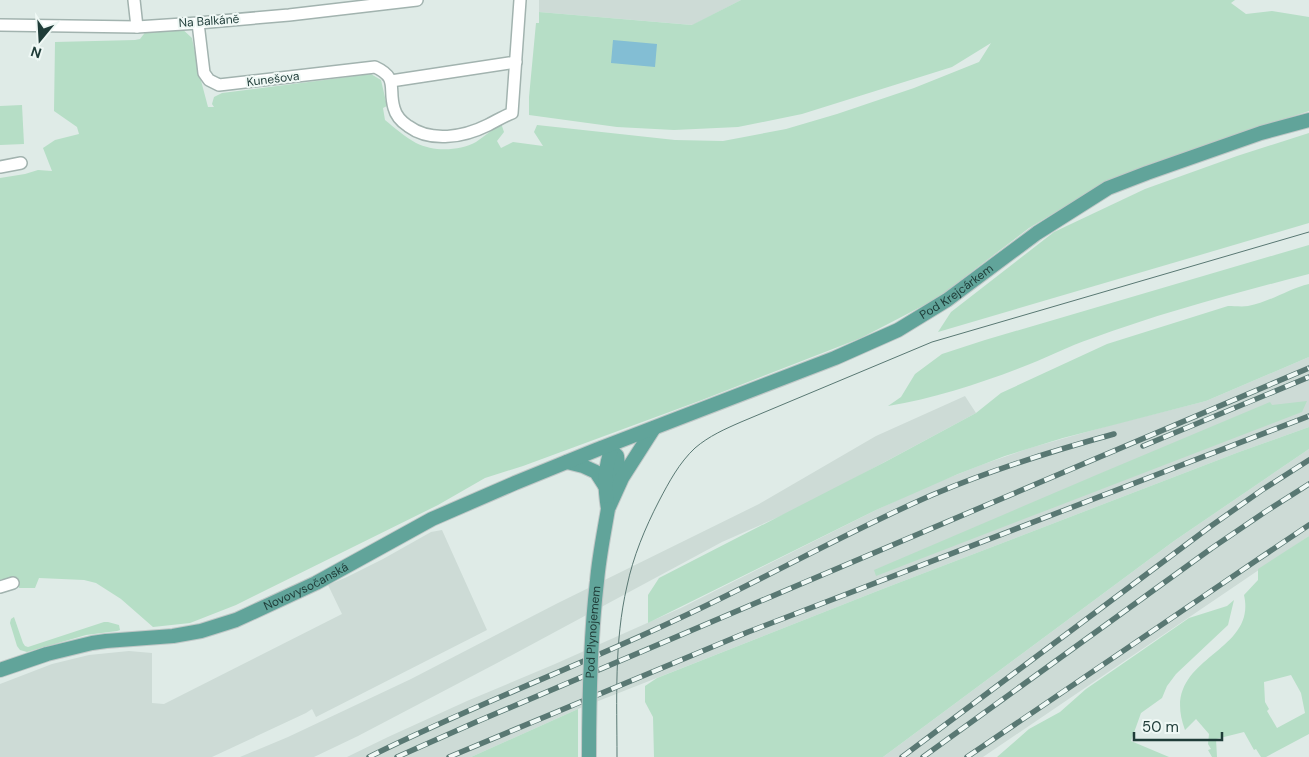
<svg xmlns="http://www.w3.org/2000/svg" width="1309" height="757" font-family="'DM Sans',sans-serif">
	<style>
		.built { fill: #cddbd6 }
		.green { fill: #b6dec6; fill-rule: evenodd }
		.water { fill: #83bed4 }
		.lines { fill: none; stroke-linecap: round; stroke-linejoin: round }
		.minor-casing { stroke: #a2b3af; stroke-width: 14 }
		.major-casing { stroke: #c0c8c7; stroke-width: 16 }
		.minor { stroke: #fff; stroke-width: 11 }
		.major { stroke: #61a49a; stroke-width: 14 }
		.tram { stroke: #597873; stroke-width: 1 }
		.rail-casing { stroke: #597873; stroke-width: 5.5 }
		.rail { stroke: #eff8f5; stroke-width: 4; stroke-dasharray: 11; stroke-linecap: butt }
		.major-bridge-casing { stroke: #c0c8c7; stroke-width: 16; stroke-linecap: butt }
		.major-bridge { stroke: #61a49a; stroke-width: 14 }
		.labels { text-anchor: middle; stroke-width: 4; stroke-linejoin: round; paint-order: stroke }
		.street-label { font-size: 12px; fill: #1f3c38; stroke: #eff8f5 }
	</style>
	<rect width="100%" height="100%" fill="#dfebe7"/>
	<g class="built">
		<polygon points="539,0 741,0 693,25 539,12"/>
		<polygon points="1309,357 1309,427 1239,452 885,588 578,709 471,757 347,757 388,737 467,701 555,664 681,608 876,510 928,486 981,465 1030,448 1111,425 1206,401"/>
		<polygon points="965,396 976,413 801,507 722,542 499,662 358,736 314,757 240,757 288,737 411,679 558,603 759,504 876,436"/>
		<polygon points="1309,449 1309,536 983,757 883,757 1174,541"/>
		<polygon points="442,530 487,630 316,717 312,709 306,713 212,757 0,757 0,684 52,664 89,655 129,651 152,653 152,703 164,704 342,614 328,585 347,577 383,559 431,532"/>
	</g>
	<g class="green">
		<path d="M741,0H1235L1231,3L1246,14L1272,11L1309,17V111L1150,164L1105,183L1029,228L936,299L861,338L702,400L523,466L485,478L438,505L236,605L190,623L153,627L121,599L96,583L84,580L39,578L35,588H19L17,577L3,581L2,579L0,580V178L25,174L38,170L52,171L43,148L55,140L79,134L77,127L54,111L55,42L135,40L140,39L147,30L180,27L192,38L199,73L208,107H214L212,104L214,97L222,93L371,74L381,80L387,106L383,108L385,120C395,128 405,137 416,143C434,152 459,151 476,142C485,136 493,129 501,123L504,132L497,141L501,148L513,142L543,146L534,132L537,125L675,140L723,141L786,129L837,114L914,88L979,62L991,43L952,67L802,114L738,127L674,130L617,127L529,115V97L536,23H539V12L692,25Z"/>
		<polygon points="22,105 24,144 0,145 0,106"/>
		<polygon points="1309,133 1309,223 938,332 951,312 1054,232 1145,189 1237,156"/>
		<path d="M1309,245V274C1235,293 1161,313 1090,339C1069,346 1050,356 1030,364C984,382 936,398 888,406L901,397L915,374L942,354L985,340Z"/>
		<path d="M1309,284V357L1206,401L1063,438L1005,456L958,474L876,510L648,623V595L659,578L885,462L976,413L1001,393L1107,344L1228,306C1234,306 1242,307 1248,306C1270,302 1288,289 1309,284Z"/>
		<polygon points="1307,401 1302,412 876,576 874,570 1101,473 1270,402 1272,405"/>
		<polygon points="1309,427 1309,449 1174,541 883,757 654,757 653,717 645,702 645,686 657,678 885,588 1239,452"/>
		<path d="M1309,536V734L1266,757H1261L1256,749L1254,750L1244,732L1216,739L1217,757H1212L1208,750L1211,749L1208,744L1209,734L1196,719L1185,730C1157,656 1258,656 1244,595L1258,580V569ZM1291,675L1301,693L1305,713L1277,728L1267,711L1269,709L1265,702L1264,682Z"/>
		<polygon points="1234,600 1228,625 1176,674 1167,686 1162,698 1141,713 1131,741 1169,757 997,757 1029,729 1060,712 1086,689 1189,618 1227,606"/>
		<polygon points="14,617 23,643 25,646 28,647 104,622 108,622 119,625 120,630 117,631 86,635 27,652 20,650 17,646 10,623 11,619"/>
		<polygon points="578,709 578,757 471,757"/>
	</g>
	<polygon class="water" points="613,40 657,44 655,67 611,63"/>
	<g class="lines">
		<defs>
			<g id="minor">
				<polyline points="134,0 137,27"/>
				<path d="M198,23L204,73L209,80L219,85L375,67C399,78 388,88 394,108C396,116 402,122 408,126C431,143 464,137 488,125C496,121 504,116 512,113L520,0"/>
				<polyline points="0,25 137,27 198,23 289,15 417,0"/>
				<polyline points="391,81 516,62"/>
				<polyline points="0,167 21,163"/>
				<polyline points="0,587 13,583"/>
			</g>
			<g id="major">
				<polyline points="602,448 611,450 617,456 618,466 614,484"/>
				<polyline points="567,462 583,466 596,472 605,486"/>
				<polyline points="608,509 622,478 654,428"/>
				<path d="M608,509C604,483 604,469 613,444"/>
				<path id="s1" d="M0,670L47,654L92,643L106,641L173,636L201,631L236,620L316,583L432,519L515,483L596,450L835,358L898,330L947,300L1037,233L1108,188L1147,173L1261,133L1309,120"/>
			</g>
		</defs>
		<use href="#minor" class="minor-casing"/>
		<use href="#major" class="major-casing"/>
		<use href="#minor" class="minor"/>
		<use href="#major" class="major"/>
		<path class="tram" d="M617,757C617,700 614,642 627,586C633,557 645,528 659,501C669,482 679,463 695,448C709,436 725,429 741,422L932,342L1309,232"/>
		<defs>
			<g id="rail">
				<polyline points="1143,446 1309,377"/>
				<path d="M369,757C471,706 579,666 682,617C766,578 847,532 932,495C991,470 1052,451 1114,434"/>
				<polyline points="397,757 476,722 1309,368"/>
				<polyline points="449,757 748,632 1309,416"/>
				<polyline points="902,757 1211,526 1262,490 1309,460"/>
				<polyline points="923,757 1212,548 1265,512 1309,484"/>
				<polyline points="967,757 1254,562 1309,525"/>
			</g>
		</defs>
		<use href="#rail" class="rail-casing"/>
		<use href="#rail" class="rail"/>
		<defs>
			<g id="major-bridge">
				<path id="s2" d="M589,757C589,698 590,640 597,581C599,557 604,533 608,509"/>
			</g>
		</defs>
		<use href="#major-bridge" class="major-bridge-casing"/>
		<use href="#major-bridge" class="major-bridge"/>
	</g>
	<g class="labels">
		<g class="street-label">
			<text transform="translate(209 21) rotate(-4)" y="4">Na Balkáně</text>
			<text transform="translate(273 79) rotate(-7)" y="4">Kunešova</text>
			<text dy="4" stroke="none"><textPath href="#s1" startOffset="1036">Pod Krejcárkem</textPath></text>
			<text dy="4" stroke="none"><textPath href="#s1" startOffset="320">Novovysočanská</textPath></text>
			<text dy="4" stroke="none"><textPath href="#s2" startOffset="125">Pod Plynojemem</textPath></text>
		</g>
	</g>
	<g transform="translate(40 40) rotate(198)" stroke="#eff8f5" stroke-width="4" paint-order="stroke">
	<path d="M0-4L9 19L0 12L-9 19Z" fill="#1f3c38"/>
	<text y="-8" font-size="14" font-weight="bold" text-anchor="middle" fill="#1f3c38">N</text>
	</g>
	<path d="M1134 732v8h88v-8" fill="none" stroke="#1f3c38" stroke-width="2.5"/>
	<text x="1142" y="732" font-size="15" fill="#1f3c38" stroke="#eff8f5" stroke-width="4" paint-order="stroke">50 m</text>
</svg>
